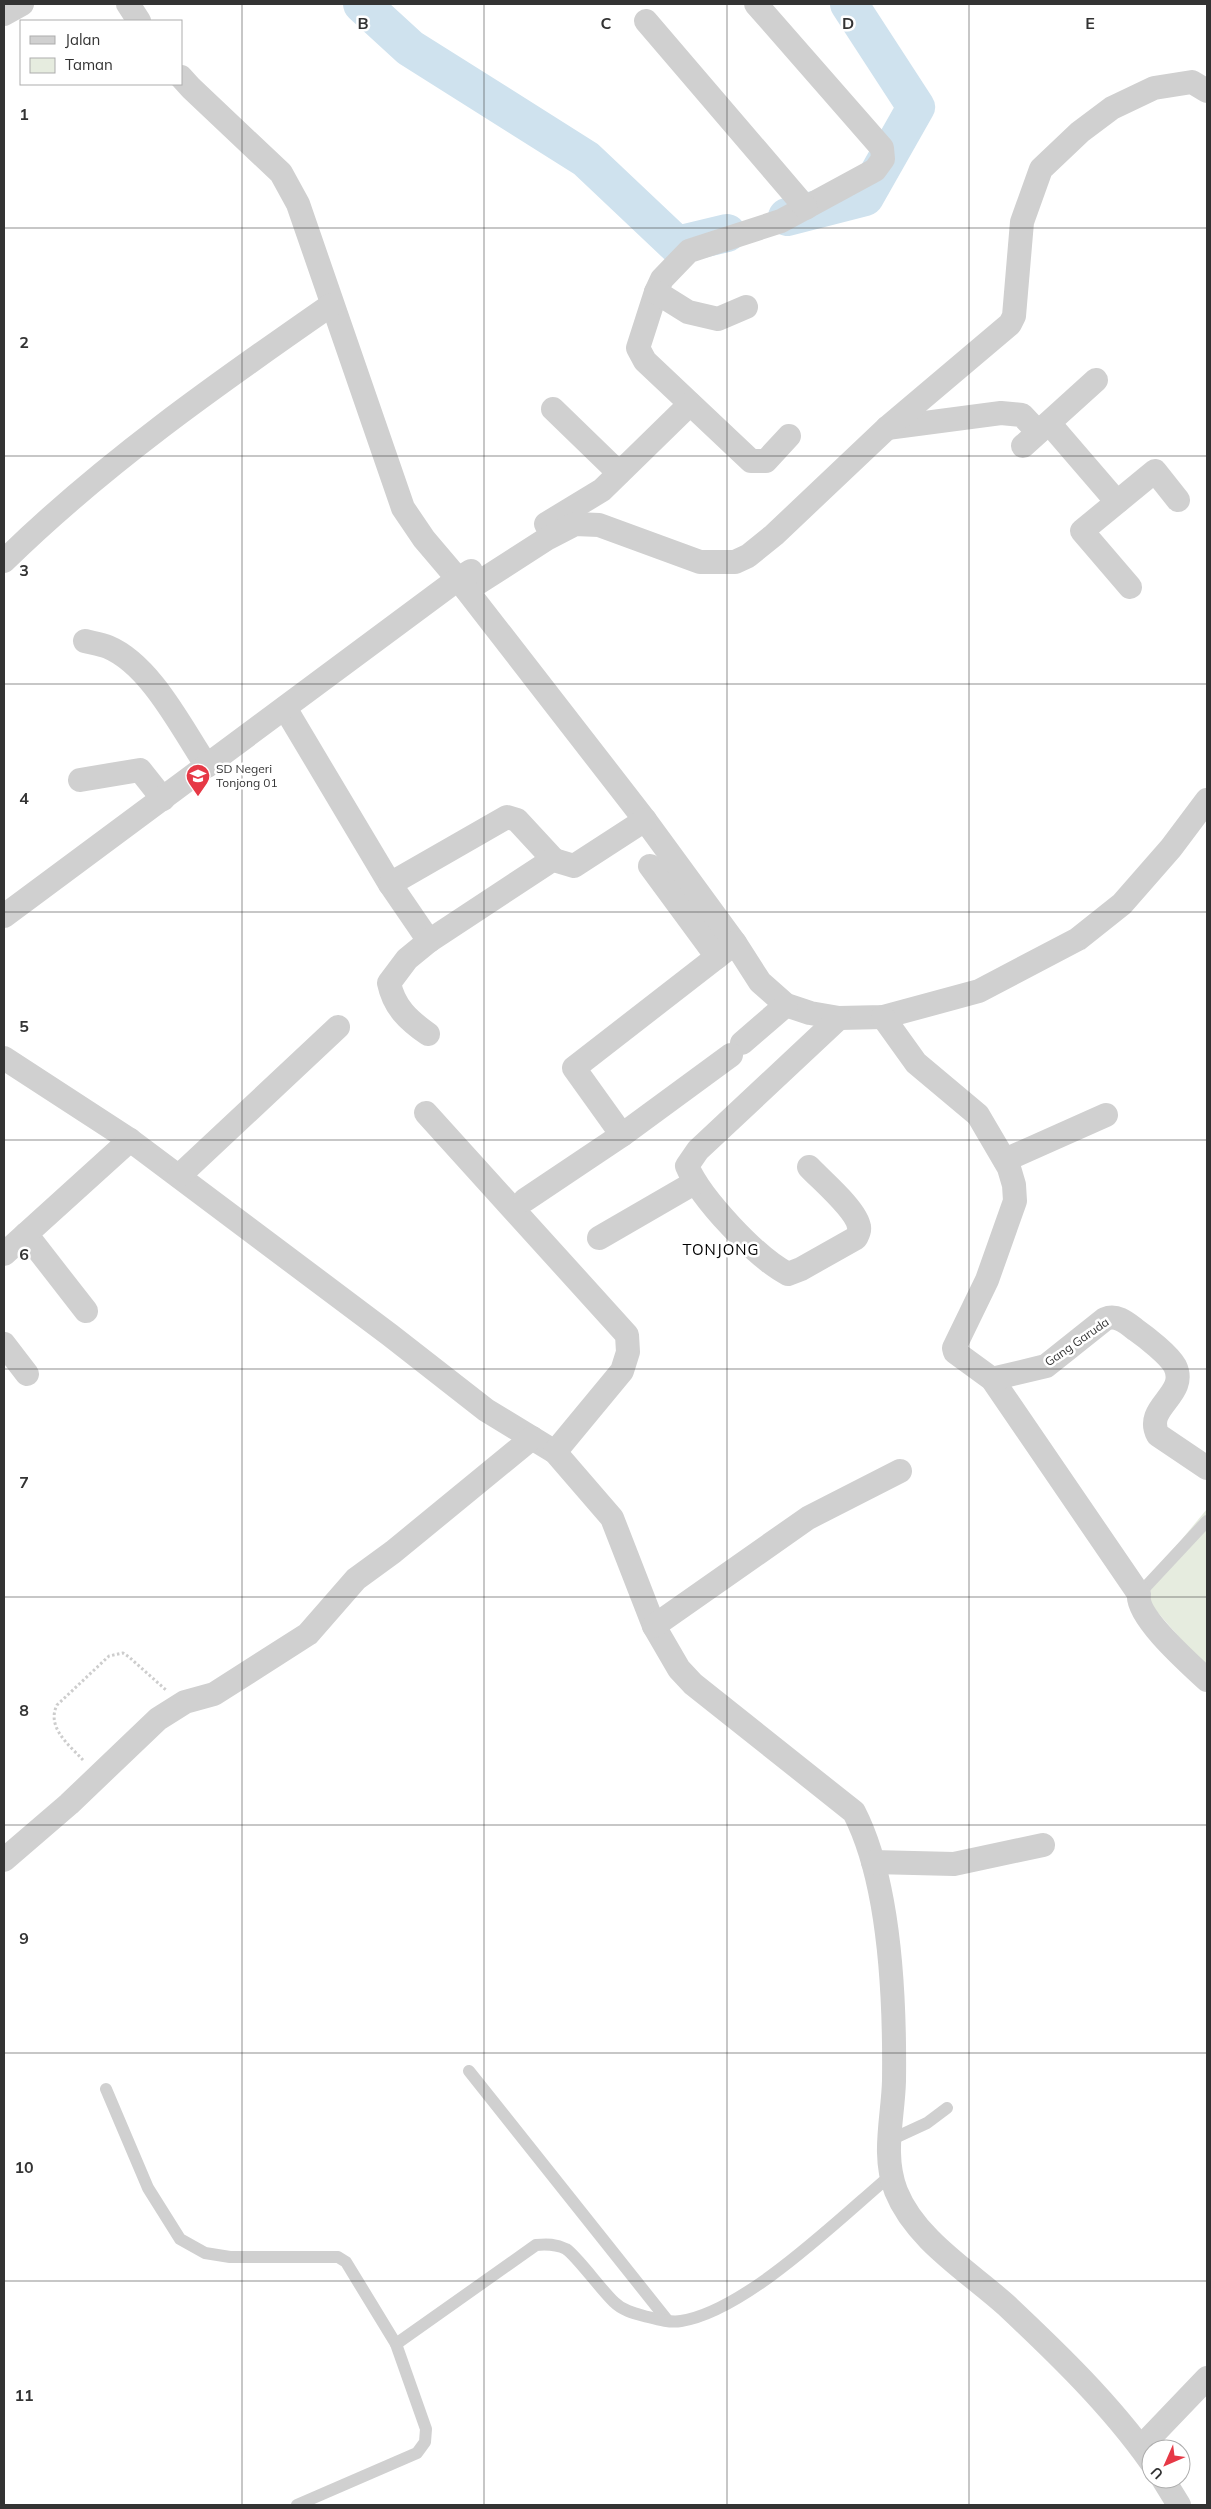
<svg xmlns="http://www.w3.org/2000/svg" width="1211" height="2509" font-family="Mulish,sans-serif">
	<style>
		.green { fill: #e6ecdf }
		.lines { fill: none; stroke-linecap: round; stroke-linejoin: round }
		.river { stroke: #cfe2ee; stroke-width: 38 }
		.path { stroke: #cdcdcd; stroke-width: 3; stroke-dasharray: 2.5 2.5; stroke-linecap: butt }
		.service { stroke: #d0d0d0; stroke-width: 12 }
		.minor { stroke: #d0d0d0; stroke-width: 24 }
		.grid { fill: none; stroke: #333; stroke-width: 1; stroke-opacity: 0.55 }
		.labels { text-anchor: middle; stroke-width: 5; stroke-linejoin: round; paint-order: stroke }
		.poi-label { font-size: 12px; fill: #333; stroke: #fff; text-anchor: start }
		.street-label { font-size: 12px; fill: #333; stroke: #fff }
		.quarter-label { font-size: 15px; letter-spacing: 1px; fill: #000; stroke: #fff }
		.grid-label { font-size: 16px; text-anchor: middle; font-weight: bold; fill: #333; stroke: #fff; stroke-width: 5; stroke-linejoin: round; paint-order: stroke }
	</style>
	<rect width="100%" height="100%" fill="#fff"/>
	<polygon class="green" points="1207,1509 1207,1669 1139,1591"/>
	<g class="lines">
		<g class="river">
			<polyline points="362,4 410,48 586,159 677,245 727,233"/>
			<polyline points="787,217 865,197 916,107 849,4"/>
		</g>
		<path class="path" d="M83,1760C69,1745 46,1727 57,1705L109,1656L123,1653L129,1657L166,1690"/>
		<g class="service">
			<polyline points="1139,1594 1207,1521"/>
			<polyline points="469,2071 668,2321"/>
			<path d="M106,2089L148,2188L180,2239L205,2253L230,2257H338L346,2262L396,2344L536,2245C547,2244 556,2244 566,2249C576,2255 602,2291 614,2302C622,2310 633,2313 644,2316C656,2319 669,2323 681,2321C746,2311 840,2218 891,2175"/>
			<polyline points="888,2141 927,2123 947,2108"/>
			<polyline points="297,2505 417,2453 425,2442 426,2429 396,2344"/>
		</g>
		<g class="minor">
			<polyline points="128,4 139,21"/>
			<polyline points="756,4 882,148 883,159 875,170 781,221 689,251 662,279 656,292 638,348 645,361 751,461 766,461 789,436"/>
			<polyline points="4,14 22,4"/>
			<polyline points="646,21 806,208"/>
			<polyline points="181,77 191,88 281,173 298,204 403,508 424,539 458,579 471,571"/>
			<polyline points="656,292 688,312 718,319 746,307"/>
			<polyline points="553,409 619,473"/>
			<polyline points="1049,423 1117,502"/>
			<polyline points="887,428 1001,413 1022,415 1038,432"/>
			<polyline points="1023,446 1096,380"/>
			<polyline points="546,524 602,490 690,404"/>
			<path d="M4,561C103,464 217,384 331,305"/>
			<polyline points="1130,587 1082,531 1155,471 1178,500"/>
			<polyline points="467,590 548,538 575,524 599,525 700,562 735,562 748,556 774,535 887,428 1010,324 1014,316 1022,222 1041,169 1080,132 1112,108 1154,88 1192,82 1207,91"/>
			<path d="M85,641C93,643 101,644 108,647C151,665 182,729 207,766"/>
			<polyline points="285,708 390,884 429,941"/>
			<polyline points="80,780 140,770 163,799"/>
			<polyline points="650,866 717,957"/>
			<polyline points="390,884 507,817 517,820 554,860"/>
			<polyline points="4,916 458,579 645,820 735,943 760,982 786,1005 810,1013 839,1018 883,1017 979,991 1078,939 1122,904 1171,848 1207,800"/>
			<path d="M883,1017L916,1063L978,1115L1009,1168L1014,1185L1015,1201L987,1280L954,1348L955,1352L992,1379L1139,1594C1135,1616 1191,1665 1207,1680"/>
			<path d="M428,1034C408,1020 394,1007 389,983L407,959L429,941L549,862L554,860L574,866L645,820"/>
			<polyline points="742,1043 786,1005"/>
			<path d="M4,1058L130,1140L390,1335L486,1410L555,1452L612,1518L654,1626L679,1669L693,1684L854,1812C891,1884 895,2000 894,2081C893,2118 882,2155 896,2191C915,2239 968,2271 1006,2305C1057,2353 1110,2404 1151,2462"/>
			<polyline points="426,1113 627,1335 628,1352 622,1371 555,1452"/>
			<polyline points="622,1135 574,1068 735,943"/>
			<polyline points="1005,1160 1106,1115"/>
			<path d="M809,1167C821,1180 857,1210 859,1227C860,1231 858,1234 856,1238L801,1269L788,1274C757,1258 701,1199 687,1166L698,1150L839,1018"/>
			<polyline points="179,1176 338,1027"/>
			<polyline points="525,1200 622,1135 731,1055"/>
			<polyline points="26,1234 86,1311"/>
			<polyline points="599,1238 694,1183"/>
			<polyline points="4,1254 130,1140"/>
			<polyline points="4,1344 27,1374"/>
			<path d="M992,1379L1046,1366L1105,1319C1117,1314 1127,1323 1136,1330C1146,1337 1169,1355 1175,1366C1189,1395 1143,1407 1158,1435L1207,1468"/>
			<polyline points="654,1626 808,1518 900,1471"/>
			<polyline points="4,1860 69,1804 158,1719 185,1702 214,1694 308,1634 356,1579 393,1552 532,1438"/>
			<polyline points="873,1862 954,1864 1043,1845"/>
			<polyline points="1141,2447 1207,2378"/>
			<polyline points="1163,2479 1179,2505"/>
		</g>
	</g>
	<path class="grid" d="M242,4V2505M484,4V2505M727,4V2505M969,4V2505M4,228H1207M4,456H1207M4,684H1207M4,912H1207M4,1140H1207M4,1369H1207M4,1597H1207M4,1825H1207M4,2053H1207M4,2281H1207"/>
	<defs>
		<symbol id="school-pin" viewBox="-11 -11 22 30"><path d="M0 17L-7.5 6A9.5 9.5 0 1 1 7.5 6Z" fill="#e63946" stroke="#fff"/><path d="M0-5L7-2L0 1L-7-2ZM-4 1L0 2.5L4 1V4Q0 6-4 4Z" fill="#fff"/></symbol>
	</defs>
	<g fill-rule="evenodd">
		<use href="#school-pin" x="184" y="762" width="28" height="38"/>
	</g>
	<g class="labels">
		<g class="poi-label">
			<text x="216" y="773">SD Negeri<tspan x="216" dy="14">Tonjong 01</tspan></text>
		</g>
		<g class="street-label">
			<text transform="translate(1077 1342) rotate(-35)" y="4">Gang Garuda</text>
		</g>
		<g class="quarter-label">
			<text x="721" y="1255">TONJONG</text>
		</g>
	</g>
	<g class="grid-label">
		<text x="363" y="29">B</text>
		<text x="606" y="29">C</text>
		<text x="848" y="29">D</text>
		<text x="1090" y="29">E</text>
		<text x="24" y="120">1</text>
		<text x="24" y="348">2</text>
		<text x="24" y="576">3</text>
		<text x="24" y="804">4</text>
		<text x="24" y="1032">5</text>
		<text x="24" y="1260">6</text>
		<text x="24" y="1488">7</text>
		<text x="24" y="1716">8</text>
		<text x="24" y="1944">9</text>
		<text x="24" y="2173">10</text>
		<text x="24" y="2401">11</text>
	</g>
	<rect width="1211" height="2509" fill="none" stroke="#333333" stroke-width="10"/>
	<rect x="20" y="20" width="162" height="65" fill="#ffffff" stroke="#adadad"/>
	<rect x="30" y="36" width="25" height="8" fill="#d0d0d0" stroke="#adadad"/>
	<text x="65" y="45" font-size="15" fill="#333333">Jalan</text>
	<rect x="30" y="58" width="25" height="15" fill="#e6ecdf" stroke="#adadad"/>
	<text x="65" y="70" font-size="15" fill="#333333">Taman</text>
	<g transform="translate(1166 2464) rotate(225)"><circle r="24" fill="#ffffff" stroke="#adadad"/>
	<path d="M0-4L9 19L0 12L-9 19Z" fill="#e63946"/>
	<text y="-8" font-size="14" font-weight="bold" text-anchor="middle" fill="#333333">U</text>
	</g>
</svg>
